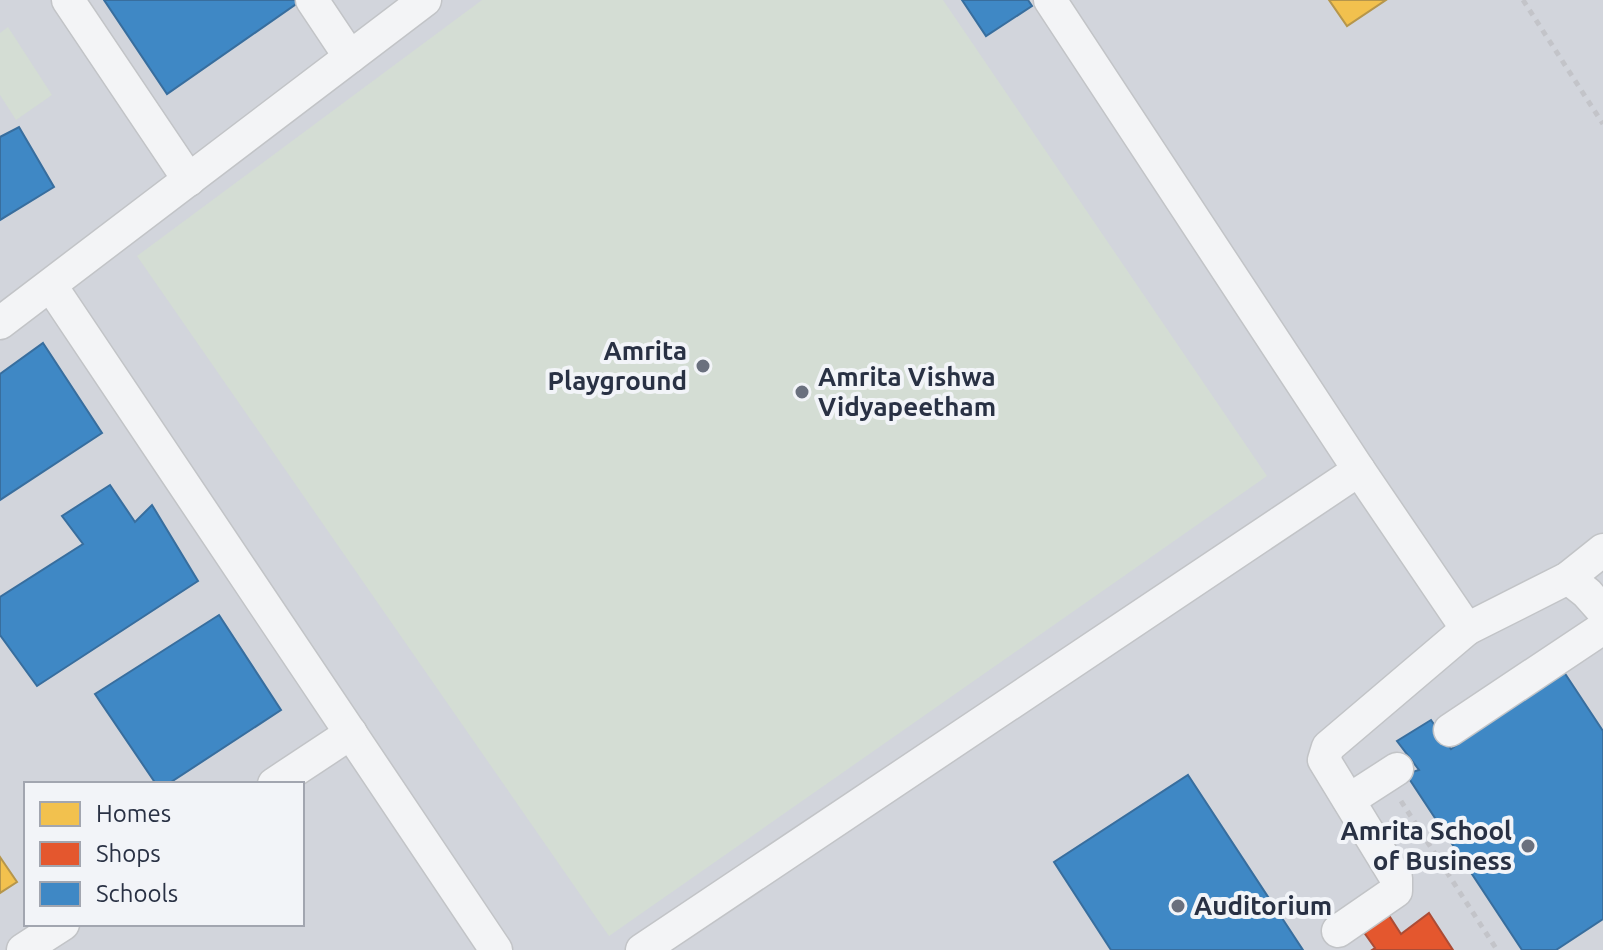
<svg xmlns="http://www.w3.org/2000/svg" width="1603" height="950" font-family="Ubuntu,sans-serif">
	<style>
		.built { fill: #d2d5dc; fill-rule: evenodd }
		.green { fill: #d4ddd4 }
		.homes { fill: #f2c14e; stroke: #b6964b; stroke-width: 2 }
		.shops { fill: #e4572e; stroke: #ac4c35; stroke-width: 2 }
		.schools { fill: #3f88c5; stroke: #386e9e; stroke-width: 2 }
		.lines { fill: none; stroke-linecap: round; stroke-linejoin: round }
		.street-casing { stroke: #c2c4c7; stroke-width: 35 }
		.path { stroke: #c3c4c9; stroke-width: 5; stroke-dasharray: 6 6; stroke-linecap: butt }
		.street { stroke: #f3f4f6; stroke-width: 32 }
		.poi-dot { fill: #6a707e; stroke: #f2f4f8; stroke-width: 3 }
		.labels { text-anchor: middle; stroke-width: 8; stroke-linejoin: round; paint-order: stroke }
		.poi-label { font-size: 26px; font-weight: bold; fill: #293144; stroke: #f2f4f8; text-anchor: end }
	</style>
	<rect width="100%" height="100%" fill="#e4e6e9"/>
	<path class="built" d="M0,0H1603V950H0ZM26,784H302V924H26Z"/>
	<g class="green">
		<polygon points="482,0 943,0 1267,476 609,936 137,256"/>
		<polygon points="8,27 52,95 16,120 0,95 0,33"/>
	</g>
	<g class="homes">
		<polygon points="1329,0 1386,0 1347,26"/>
		<polygon points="0,857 17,882 0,893"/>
	</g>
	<polygon class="shops" points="1429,913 1453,950 1372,950 1375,948 1363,931 1388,914 1401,934"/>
	<g class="schools">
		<polygon points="104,0 302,0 167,94"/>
		<polygon points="962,0 1028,0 1032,6 986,36"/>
		<polygon points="19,127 54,187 0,220 0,137"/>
		<polygon points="43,343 102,433 0,500 0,374"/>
		<polygon points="110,485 135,522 152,505 198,581 37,686 0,635 0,597 83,544 62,516"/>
		<polygon points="219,615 281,710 168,784 156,784 95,694"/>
		<polygon points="1562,669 1603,731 1603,919 1556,950 1522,950 1406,774 1419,770 1397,741 1431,720 1451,749"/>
		<polygon points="1188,775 1303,950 1111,950 1054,862"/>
	</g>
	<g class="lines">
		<defs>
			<g id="street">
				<polyline points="68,0 189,180"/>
				<polyline points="312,0 350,57"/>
				<polyline points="1050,0 1359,470 1467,629 1568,578 1603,550"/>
				<polyline points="51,286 496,950"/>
				<polyline points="0,323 425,0"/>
				<polyline points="1568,578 1587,593 1603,611"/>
				<polyline points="1450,730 1603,628"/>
				<polyline points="274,784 351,733"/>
				<polyline points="1349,800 1397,769"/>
				<polyline points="1338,931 1396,891 1396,878 1324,760 1328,747 1467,629"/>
				<polyline points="23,950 63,924"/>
				<polyline points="642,950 1359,470"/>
			</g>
		</defs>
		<use href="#street" class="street-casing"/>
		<g class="path">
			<polyline points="1523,0 1603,124"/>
			<polyline points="1401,801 1497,950"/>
		</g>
		<use href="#street" class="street"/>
	</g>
	<g class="poi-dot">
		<circle cx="703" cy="366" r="8"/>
		<circle cx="802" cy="392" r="8"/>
		<circle cx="1528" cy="846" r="8"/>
		<circle cx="1178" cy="906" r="8"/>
	</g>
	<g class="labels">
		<g class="poi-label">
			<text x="687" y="360">Amrita<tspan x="687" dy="30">Playground</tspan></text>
			<text x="818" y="386" text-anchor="start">Amrita Vishwa<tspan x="818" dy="30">Vidyapeetham</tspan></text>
			<text x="1512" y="840">Amrita School<tspan x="1512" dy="30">of Business</tspan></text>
			<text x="1194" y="915" text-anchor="start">Auditorium</text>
		</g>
	</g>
	<rect x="24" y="782" width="280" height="144" fill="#f2f4f8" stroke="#a2a6b0" stroke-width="2"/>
	<rect x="40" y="802" width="40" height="24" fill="#f2c14e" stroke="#a2a6b0" stroke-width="2"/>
	<text x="96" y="822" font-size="24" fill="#293144">Homes</text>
	<rect x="40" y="842" width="40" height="24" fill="#e4572e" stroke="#a2a6b0" stroke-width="2"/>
	<text x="96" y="862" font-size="24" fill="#293144">Shops</text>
	<rect x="40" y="882" width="40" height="24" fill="#3f88c5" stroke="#a2a6b0" stroke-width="2"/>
	<text x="96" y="902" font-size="24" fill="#293144">Schools</text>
</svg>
